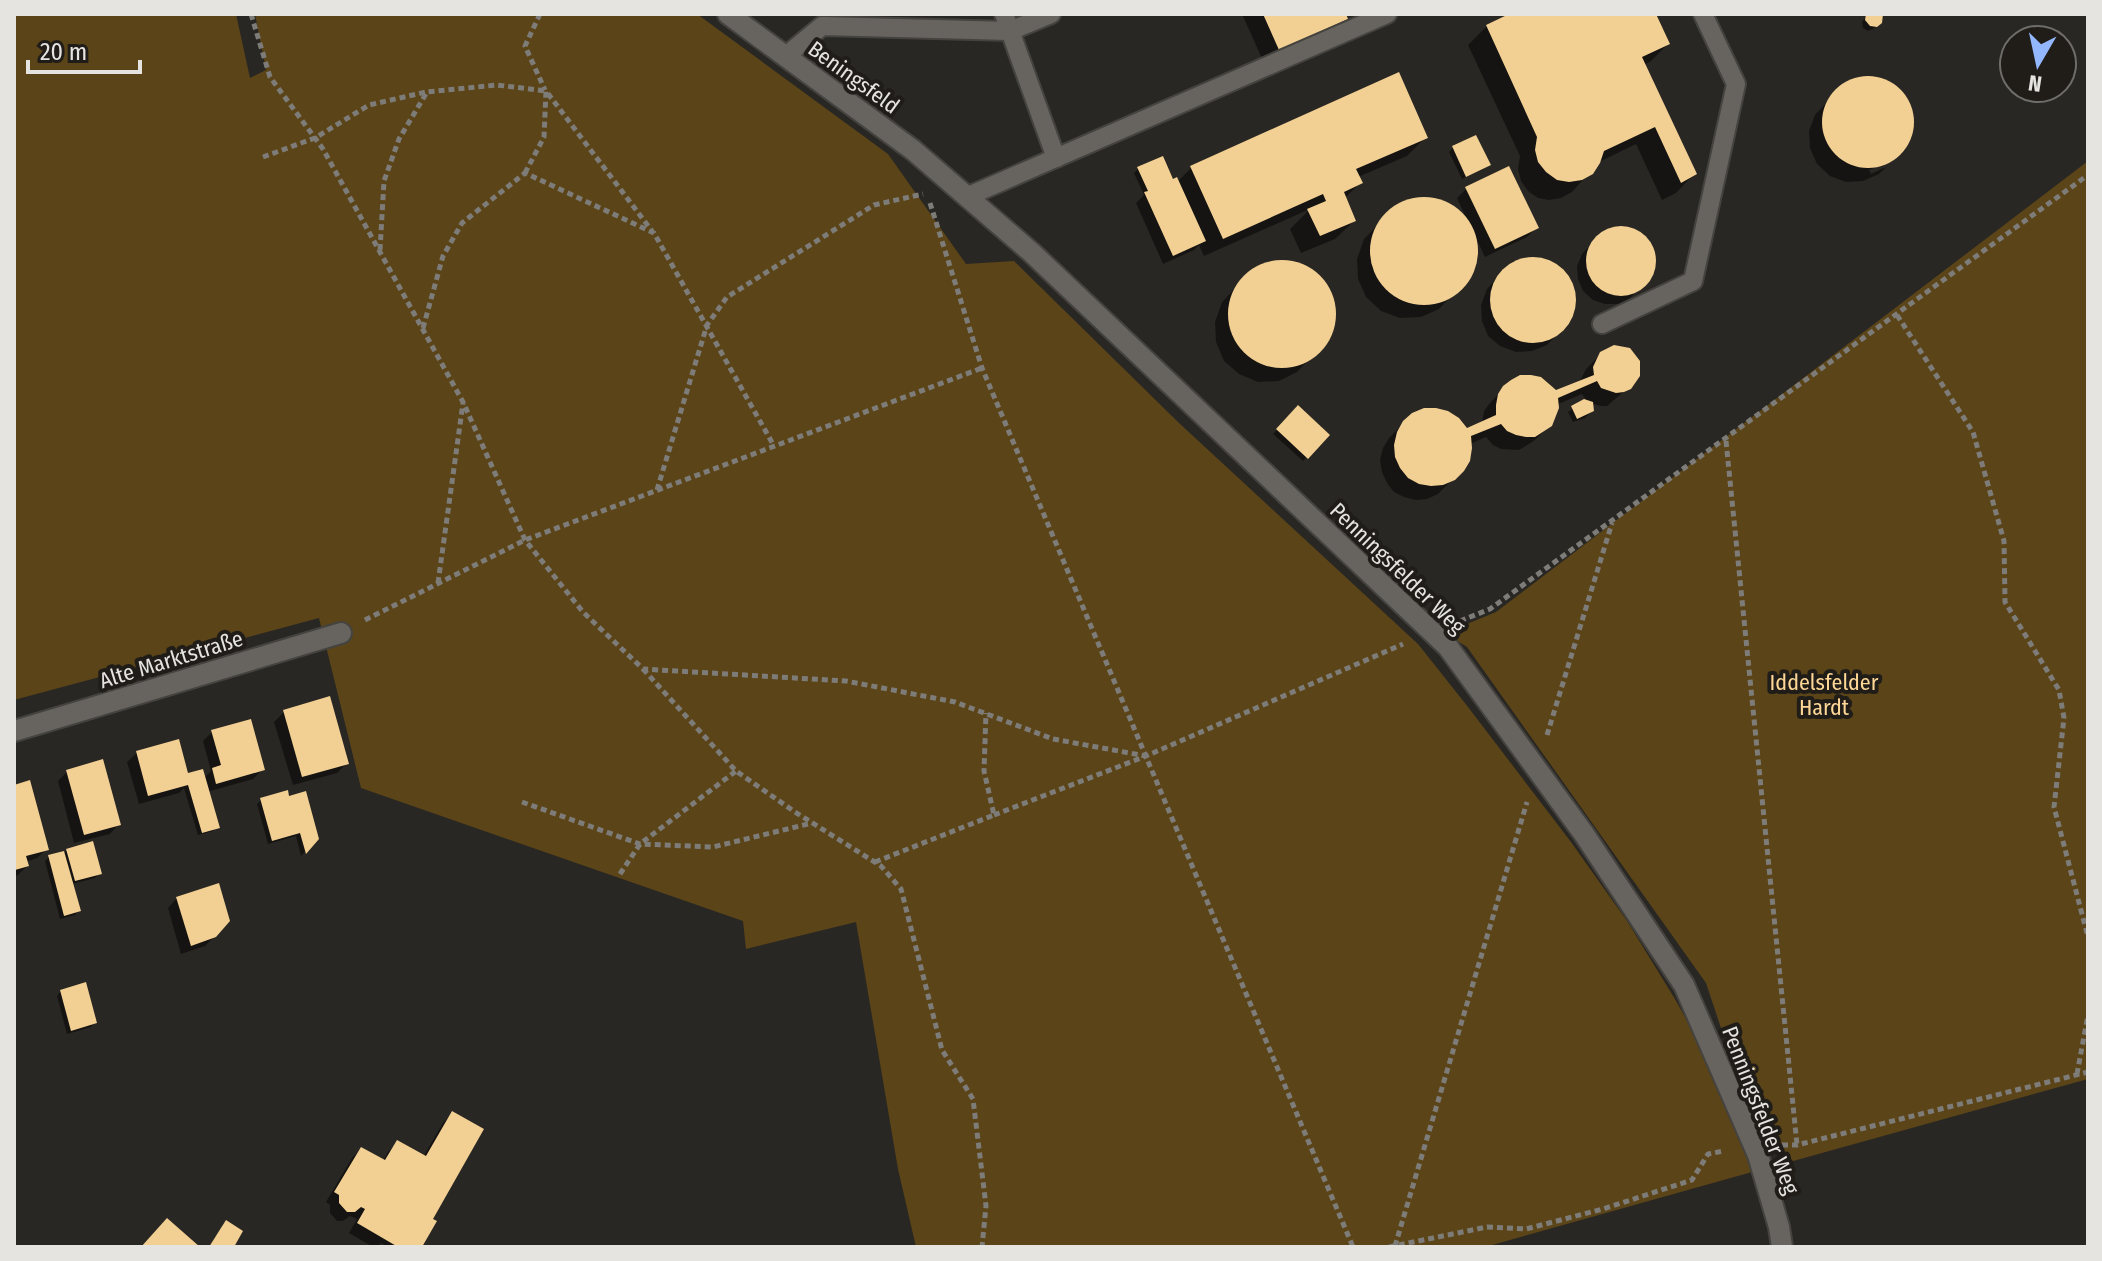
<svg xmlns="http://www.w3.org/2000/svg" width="2102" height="1261" font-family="'Fira Sans Condensed',sans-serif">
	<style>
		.green { fill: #5b4418 }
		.shadow { fill: #0007 }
		.building { fill: #f2cf93 }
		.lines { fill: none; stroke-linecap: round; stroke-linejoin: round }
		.lane-casing { stroke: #45433f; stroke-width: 22 }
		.street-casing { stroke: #45433f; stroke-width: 24 }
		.secondary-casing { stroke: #45433f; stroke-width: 24 }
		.path { stroke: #7e7c78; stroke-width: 5; stroke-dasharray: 6 4; stroke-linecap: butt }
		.lane { stroke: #67645f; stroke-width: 18 }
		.street { stroke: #67645f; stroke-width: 20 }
		.secondary { stroke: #67645f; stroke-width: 20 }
		.labels { text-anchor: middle; stroke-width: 8; stroke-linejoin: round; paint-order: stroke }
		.street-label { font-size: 22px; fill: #e6e4e1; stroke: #201d19 }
		.park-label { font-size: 22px; fill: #fdd796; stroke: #201d19 }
	</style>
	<rect width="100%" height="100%" fill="#292723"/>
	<g class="green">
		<polygon points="14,14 236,14 250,78 266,70 255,14 697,14 888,154 966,264 1014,261 1179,423 1418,644 1468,707 1571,842 1627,921 1675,999 1726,1091 1752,1172 1485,1247 916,1247 898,1169 856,922 746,949 743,921 361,788 319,618 14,700"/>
		<polygon points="2088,161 2088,1079 1786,1163 1721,1028 1706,983 1467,647 1445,633 1496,612"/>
	</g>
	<g class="shadow">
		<polygon points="1242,14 1343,14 1345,19 1336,28 1264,63"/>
		<polygon points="1514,14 1654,14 1668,44 1650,62 1643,65 1694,174 1676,193 1662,200 1636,144 1599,162 1572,192 1561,198 1549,200 1538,198 1528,191 1521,181 1518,169 1520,156 1468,45 1487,26"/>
		<polygon points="1868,14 1880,14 1878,25 1873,29 1868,31 1863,28 1862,22"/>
		<polygon points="1875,78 1892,85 1904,96 1911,112 1912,129 1906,146 1894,159 1869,170 1871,174 1886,167 1879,174 1863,181 1846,182 1830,176 1817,164 1810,148 1809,131 1815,115 1842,86 1858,79"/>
		<polygon points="1426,137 1407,156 1358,177 1360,183 1344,199 1354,221 1335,239 1301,253 1290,229 1310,209 1204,256 1199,245 1194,250 1163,264 1136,203 1144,195 1134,173 1138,169 1177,182 1191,168"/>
		<polygon points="1453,148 1488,165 1484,169 1462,179 1449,152"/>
		<polygon points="1467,188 1537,227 1527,237 1485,257 1474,234 1476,259 1468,278 1439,309 1421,317 1400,318 1381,311 1366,297 1358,279 1357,259 1364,239 1393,209 1412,201 1432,200 1451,207 1469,224 1457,198"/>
		<polygon points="1626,228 1638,233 1648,241 1653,253 1653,266 1649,278 1630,298 1618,304 1605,304 1593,300 1583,291 1578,279 1577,266 1582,254 1601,234 1613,229"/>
		<polygon points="1523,260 1539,260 1555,265 1566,276 1573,291 1574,307 1568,322 1547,345 1532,351 1516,352 1500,346 1488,336 1482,321 1481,305 1487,289 1498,277 1508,267"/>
		<polygon points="1290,263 1309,270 1324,284 1333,302 1333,323 1326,341 1297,372 1279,381 1258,382 1239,374 1224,361 1216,342 1215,322 1222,302 1251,272 1270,264"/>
		<polygon points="1601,354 1635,382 1607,406 1601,406 1593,404 1590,413 1585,418 1573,422 1568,412 1586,400 1582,394 1556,405 1550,425 1535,440 1519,450 1501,449 1493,445 1486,437 1470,444 1462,470 1438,494 1427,499 1416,500 1404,497 1394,492 1387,483 1382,472 1380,460 1383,448 1389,438 1404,423 1466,430 1482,423 1484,411 1490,403 1505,387 1556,392 1579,383 1586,369"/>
		<polygon points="1298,408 1327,435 1303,461 1273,434"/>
		<polygon points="284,712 347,763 337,773 293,785 274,722"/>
		<polygon points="212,732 263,769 253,779 207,792 217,827 213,831 198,835 184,788 179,793 139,804 127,762 137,753 187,777 204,778 211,771 203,741"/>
		<polygon points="67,772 119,824 110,834 74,843 58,781"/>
		<polygon points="28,783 47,849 37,858 26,862 27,866 18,875 14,876 14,787"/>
		<polygon points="261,800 317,838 301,856 296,836 268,844 257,804"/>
		<polygon points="67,851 99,874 95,878 72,884 79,910 75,915 60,919 45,861 49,857"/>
		<polygon points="177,898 215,936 205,946 181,954 168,908"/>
		<polygon points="61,991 95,1022 91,1027 67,1034 57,996"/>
		<polygon points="452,1113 420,1247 388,1247 381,1243 377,1247 373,1247 349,1233 357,1219 350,1216 343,1221 337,1221 330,1213 330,1205 326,1202 352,1158 361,1149 383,1161 388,1152 398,1142 423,1157 443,1123"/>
	</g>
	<g class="building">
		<polygon points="1263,14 1346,14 1348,19 1279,50"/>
		<polygon points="1509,14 1656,14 1670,44 1642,57 1697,174 1681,183 1655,127 1604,151 1600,163 1593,174 1582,180 1569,182 1557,180 1546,172 1538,162 1535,150 1537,137 1486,25"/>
		<polygon points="1866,14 1883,14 1882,23 1877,27 1870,26 1865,20"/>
		<polygon points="1399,72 1428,138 1356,169 1363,183 1344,192 1356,221 1320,236 1307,209 1326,201 1323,194 1223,239 1190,166"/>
		<circle cx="1868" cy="122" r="46"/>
		<polygon points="1476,135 1491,165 1466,177 1452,146"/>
		<polygon points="1163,156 1173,179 1177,177 1206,241 1173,256 1144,192 1148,191 1137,167"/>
		<polygon points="1509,166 1539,228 1495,249 1465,187"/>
		<circle cx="1424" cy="251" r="54"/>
		<circle cx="1621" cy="261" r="35"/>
		<circle cx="1533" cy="300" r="43"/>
		<circle cx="1282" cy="314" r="54"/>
		<polygon points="1614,345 1630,348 1640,361 1640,376 1631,389 1624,392 1616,393 1601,388 1597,381 1558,398 1559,408 1552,426 1535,437 1526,437 1516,435 1507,431 1501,424 1471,436 1472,448 1470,461 1464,471 1455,480 1443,485 1431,486 1419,484 1408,478 1400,468 1395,457 1394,445 1397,432 1403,421 1412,413 1424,408 1436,408 1448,411 1459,418 1467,428 1496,415 1496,405 1498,394 1503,386 1511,380 1520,375 1531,375 1541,377 1556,390 1594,375 1593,367 1600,352"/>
		<polygon points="1584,399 1593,402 1594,411 1577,419 1571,406"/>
		<polygon points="1298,405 1330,435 1308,459 1276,429"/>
		<polygon points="330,696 349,764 302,777 283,710"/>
		<polygon points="251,719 265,770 216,784 212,768 221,765 211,730"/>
		<polygon points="179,739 188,773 203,769 220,828 202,833 188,785 148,796 136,751"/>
		<polygon points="103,759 121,825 84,835 66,770"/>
		<polygon points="30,780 49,850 26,856 29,866 15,870 14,785"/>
		<polygon points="288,790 289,796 306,791 319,839 306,854 300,833 272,841 260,798"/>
		<polygon points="93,841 102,874 75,881 66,849"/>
		<polygon points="64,851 81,911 64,916 48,855"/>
		<polygon points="219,883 230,921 216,937 191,946 176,897"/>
		<polygon points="86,982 97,1023 71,1031 60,990"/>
		<polygon points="452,1111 484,1129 433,1219 437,1221 422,1247 398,1247 357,1223 365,1209 361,1207 355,1212 347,1212 339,1203 339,1195 334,1192 361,1147 385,1160 397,1140 426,1156"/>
		<polygon points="167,1218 200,1247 141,1247"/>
		<polygon points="226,1220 243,1231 234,1247 209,1247"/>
	</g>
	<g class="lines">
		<defs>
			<g id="lane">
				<polyline points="1004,14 1056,158"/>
				<polyline points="786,56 822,26 1010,31 1051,14"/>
				<polyline points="966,197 1387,14"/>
				<polyline points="1602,324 1693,281 1736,84 1703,14"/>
			</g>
			<polyline id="street" points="14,731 341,633"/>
			<polyline id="secondary" points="728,14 913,150 1031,252 1448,647 1584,834 1684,985 1758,1155 1779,1227 1782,1247"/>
		</defs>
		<use href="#lane" class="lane-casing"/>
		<use href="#street" class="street-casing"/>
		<use href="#secondary" class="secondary-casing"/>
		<g class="path">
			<polyline points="251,14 270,77 323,149 463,402 525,540 583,612 643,669 846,681 955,702 1053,739 1146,756"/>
			<polyline points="540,14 525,46 545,90"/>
			<polyline points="263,157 315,138 369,105 426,92"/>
			<polyline points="525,173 544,137 546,91 652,231"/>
			<polyline points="930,203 982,368 1353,1247"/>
			<polyline points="380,250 384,181 399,139 427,92 497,85 546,91"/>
			<polyline points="1897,315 1973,432 2004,541 2005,602 2059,690 2064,718 2054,807 2088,937"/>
			<polyline points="423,328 443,256 462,223 525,173 654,233 774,446"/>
			<polyline points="1726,441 1797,1145"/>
			<polyline points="657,490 707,325 727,297 874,205 923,194"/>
			<polyline points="438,583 463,403"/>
			<polyline points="365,620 525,540 982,368"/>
			<polyline points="1460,621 1490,609 2088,175"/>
			<polyline points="643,669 736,771 795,812 881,866 901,889 942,1050 973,1099 986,1206 982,1247"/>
			<polyline points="1547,735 1612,523"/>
			<polyline points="522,802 640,844 713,847 812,823"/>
			<polyline points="994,815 1146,756 1403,644"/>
			<polyline points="875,862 994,815 984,771 986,713"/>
			<polyline points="620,874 640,844 736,771"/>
			<polyline points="2077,1074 2088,1015"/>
			<polyline points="1782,1145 1797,1145 2088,1072"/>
			<polyline points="1395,1246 1527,802"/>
			<polyline points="1389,1247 1487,1227 1526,1229 1603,1209 1692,1180 1708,1154 1724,1151"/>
		</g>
		<use href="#lane" class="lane"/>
		<use href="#street" class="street"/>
		<use href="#secondary" class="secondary"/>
	</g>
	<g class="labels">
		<g class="street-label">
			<text transform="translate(854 77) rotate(36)" y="8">Beningsfeld</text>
			<text transform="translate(1398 568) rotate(44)" y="8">Penningsfelder Weg</text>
			<text transform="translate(171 659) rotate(-17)" y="8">Alte Marktstraße</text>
			<text transform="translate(1761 1110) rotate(69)" y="8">Penningsfelder Weg</text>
		</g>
		<g class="park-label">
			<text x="1824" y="690">Iddelsfelder<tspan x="1824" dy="25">Hardt</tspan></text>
		</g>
	</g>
	<rect width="2102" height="1261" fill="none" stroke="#e6e4e1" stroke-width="32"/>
	<g transform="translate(2038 64) rotate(189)"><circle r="38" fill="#201d19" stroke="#6f6d69" stroke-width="2"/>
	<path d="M0-6L14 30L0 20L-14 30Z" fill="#92b7fd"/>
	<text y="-12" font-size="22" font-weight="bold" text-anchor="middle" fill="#e6e4e1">N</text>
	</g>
	<path d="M28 60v12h112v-12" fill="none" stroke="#e6e4e1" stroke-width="4"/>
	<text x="40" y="60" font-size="24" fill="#e6e4e1" stroke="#201d19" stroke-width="6" paint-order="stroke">20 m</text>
</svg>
